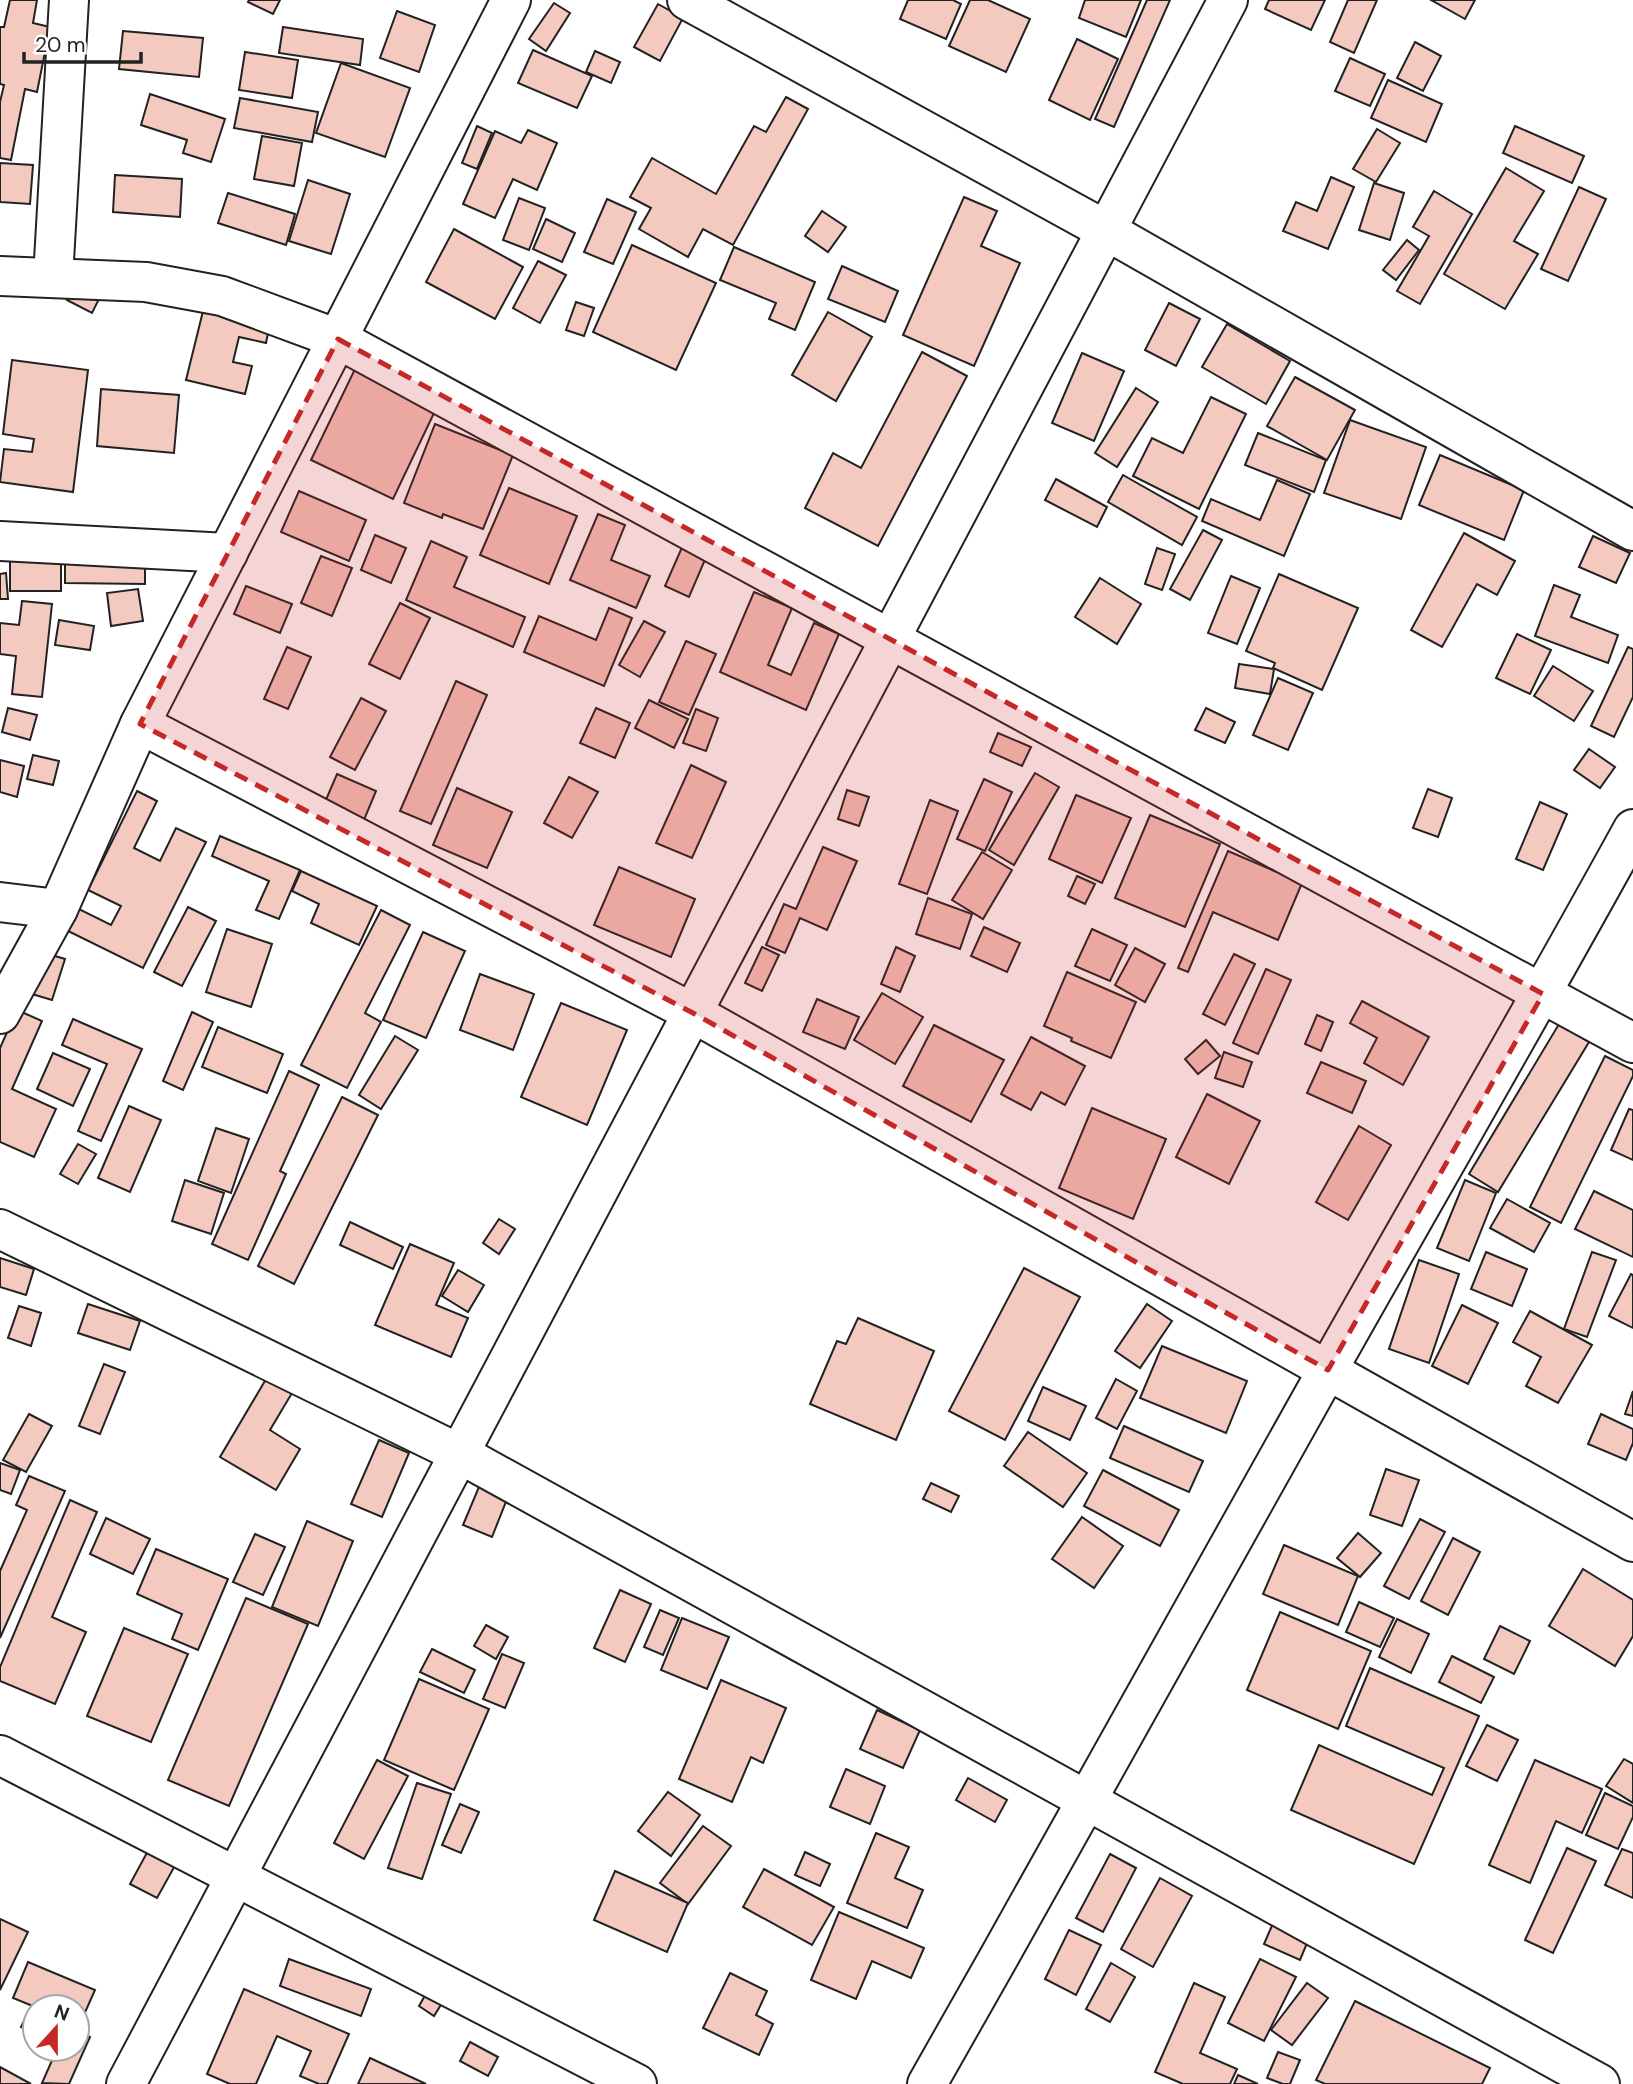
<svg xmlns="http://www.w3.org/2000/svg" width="1633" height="2084" font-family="'DM Sans',sans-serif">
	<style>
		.building { fill: #f3c9c0; stroke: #222; stroke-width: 2 }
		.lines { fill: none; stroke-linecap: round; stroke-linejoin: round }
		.minor-casing { stroke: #222; stroke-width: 42 }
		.minor { stroke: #fff; stroke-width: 38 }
		.marked { fill: #c62828; fill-opacity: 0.2; stroke: #c62828; stroke-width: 5; stroke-dasharray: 14 9; stroke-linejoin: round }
	</style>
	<rect width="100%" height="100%" fill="#fff"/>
	<g class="building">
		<polygon points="10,0 37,0 33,23 50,27 37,92 25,89 11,160 0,158 0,102 4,85 0,84 0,27 4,27"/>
		<polygon points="249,0 280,0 273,14 248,2"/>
		<polygon points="908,0 953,0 961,4 946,39 900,19"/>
		<polygon points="970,0 988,0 1030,19 1006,72 949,46"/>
		<polygon points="1085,0 1141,0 1126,37 1079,18"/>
		<polygon points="1147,0 1170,0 1114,127 1095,119"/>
		<polygon points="1269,0 1325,0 1311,30 1265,9"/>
		<polygon points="1348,0 1377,0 1354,53 1330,42"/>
		<polygon points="1431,0 1475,0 1465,19"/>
		<polygon points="554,3 570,13 546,51 529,39"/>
		<polygon points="658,4 683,18 660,61 634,47"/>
		<polygon points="397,11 435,25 419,72 380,58"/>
		<polygon points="283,27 363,39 360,65 279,53"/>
		<polygon points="123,31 203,38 199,77 119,69"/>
		<polygon points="1077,39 1118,59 1090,120 1049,100"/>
		<polygon points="1415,42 1441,56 1423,91 1397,78"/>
		<polygon points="533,50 592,76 577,108 518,83"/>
		<polygon points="595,51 620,62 611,83 586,72"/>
		<polygon points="245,52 298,60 292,98 239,90"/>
		<polygon points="1350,58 1385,74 1370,106 1335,91"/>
		<polygon points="341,63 410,88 385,157 316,133"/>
		<polygon points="1388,80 1442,104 1426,142 1371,118"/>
		<polygon points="150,94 225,119 211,162 183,153 187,140 141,125"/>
		<polygon points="786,97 808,109 733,245 703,229 688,257 639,229 651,208 630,197 652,158 716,194 754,126 766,132"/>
		<polygon points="240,98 318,112 312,142 234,128"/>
		<polygon points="477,126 492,133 477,169 462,163"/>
		<polygon points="1515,126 1584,156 1572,183 1503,153"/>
		<polygon points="1377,129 1400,143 1376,182 1353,169"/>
		<polygon points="528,130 557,143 537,190 513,179 495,218 463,204 495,131 521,143"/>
		<polygon points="262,136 302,143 294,186 254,179"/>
		<polygon points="0,163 33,165 30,204 0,202"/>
		<polygon points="1506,168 1544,191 1514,241 1538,254 1505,309 1444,274"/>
		<polygon points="115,175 182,179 180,217 113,212"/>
		<polygon points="1331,177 1354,187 1328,249 1283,231 1296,202 1317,211"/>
		<polygon points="308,180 350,194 331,254 289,241"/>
		<polygon points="1374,183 1404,193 1390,240 1359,230"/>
		<polygon points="1579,187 1606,199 1568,281 1541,269"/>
		<polygon points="1434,191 1472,214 1420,304 1397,291 1429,236 1413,227"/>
		<polygon points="228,193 295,214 286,245 218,223"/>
		<polygon points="964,197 997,211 981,246 1020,263 974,366 903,335"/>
		<polygon points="519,198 545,208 529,250 503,240"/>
		<polygon points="607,199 636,212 613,264 584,252"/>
		<polygon points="822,211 846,227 828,252 805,236"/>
		<polygon points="546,219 575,233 562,262 533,249"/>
		<polygon points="454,229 523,267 495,319 426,282"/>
		<polygon points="1407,240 1419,250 1396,280 1383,270"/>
		<polygon points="632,245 716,283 676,370 593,332"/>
		<polygon points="734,247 815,282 795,330 769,319 776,303 720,280"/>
		<polygon points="538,261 566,275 540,323 513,308"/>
		<polygon points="842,266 898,291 885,322 828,299"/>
		<polygon points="81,276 104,289 92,313 67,300"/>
		<polygon points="576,302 594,308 584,336 566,330"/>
		<polygon points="205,303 271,318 266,343 239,337 233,362 252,366 245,394 186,380"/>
		<polygon points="1169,303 1200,319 1176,366 1145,350"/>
		<polygon points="828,312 872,337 836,401 792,375"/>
		<polygon points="1227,324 1290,361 1266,404 1202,367"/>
		<polygon points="922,352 967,376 878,546 805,508 833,453 861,468"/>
		<polygon points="1082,353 1124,371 1094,441 1052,423"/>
		<polygon points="12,360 88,370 73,492 0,482 4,449 32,452 34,439 3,434"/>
		<polygon points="355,369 397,389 395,392 435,411 393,499 311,460"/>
		<polygon points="1295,377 1355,410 1327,460 1267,426"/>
		<polygon points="1136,388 1158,402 1117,467 1095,453"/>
		<polygon points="101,389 179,395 174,453 97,446"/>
		<polygon points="1211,397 1246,414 1199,509 1133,476 1152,438 1183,453"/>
		<polygon points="1350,420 1426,447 1401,519 1324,493"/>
		<polygon points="435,424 513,455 483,529 443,514 442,518 404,503"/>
		<polygon points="1258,433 1326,460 1314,492 1245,465"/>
		<polygon points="1440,455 1524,490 1504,540 1419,505"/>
		<polygon points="1123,475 1197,517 1182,545 1108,502"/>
		<polygon points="1056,479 1107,507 1097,527 1045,500"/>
		<polygon points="1277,480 1310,494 1284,556 1202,521 1211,499 1260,520"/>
		<polygon points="509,488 577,516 549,584 480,555"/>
		<polygon points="299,491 366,520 349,561 281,532"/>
		<polygon points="598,514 625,525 611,560 650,576 636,608 570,580"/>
		<polygon points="1203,530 1222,540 1190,600 1170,589"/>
		<polygon points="1464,533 1515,561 1497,595 1477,584 1442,647 1411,630"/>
		<polygon points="375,535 406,548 391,583 361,570"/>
		<polygon points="1593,536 1630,553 1616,583 1579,567"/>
		<polygon points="431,541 467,557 454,587 525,617 513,647 406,600"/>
		<polygon points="683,545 707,555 689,597 665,586"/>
		<polygon points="1157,548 1175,554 1162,590 1145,584"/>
		<polygon points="321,556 352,568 332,616 301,603"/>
		<polygon points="65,559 145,559 145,584 65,583"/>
		<rect x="10" y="560" width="51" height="31"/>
		<polygon points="6,573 8,599 0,599 0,574"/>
		<polygon points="1279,574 1358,608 1322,690 1273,668 1275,663 1246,651"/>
		<polygon points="1231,576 1260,588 1237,644 1208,633"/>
		<polygon points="1100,578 1141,604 1117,644 1075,617"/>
		<polygon points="1554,585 1580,595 1571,617 1618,635 1608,663 1535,636"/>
		<polygon points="246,586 292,604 280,633 234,614"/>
		<polygon points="138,589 143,621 111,626 107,593"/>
		<polygon points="754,592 792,608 768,665 791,675 814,623 839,634 806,710 720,672"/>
		<polygon points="22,601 52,604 42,697 12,694 16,656 0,654 0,623 19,625"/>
		<polygon points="400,603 430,618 400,679 369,664"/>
		<polygon points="609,608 632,618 604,686 524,652 539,616 596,640"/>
		<polygon points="59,620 94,626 90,650 55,645"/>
		<polygon points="644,621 665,632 640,677 619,665"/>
		<polygon points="1517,634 1551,650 1530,694 1496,678"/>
		<polygon points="686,641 716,654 689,715 659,702"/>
		<polygon points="287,647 311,657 288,709 264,699"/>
		<polygon points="1628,647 1633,649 1633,697 1614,737 1591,726"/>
		<polygon points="1239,664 1274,669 1270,694 1235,688"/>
		<polygon points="1553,666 1593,691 1574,721 1534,696"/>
		<polygon points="1278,678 1313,693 1288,750 1253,735"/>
		<polygon points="456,681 487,695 431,824 400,811"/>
		<polygon points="361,698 386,711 355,770 330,757"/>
		<polygon points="649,700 688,719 674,748 635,728"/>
		<polygon points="8,708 37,715 30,740 2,732"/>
		<polygon points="596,708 630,723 615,758 580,743"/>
		<polygon points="1206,708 1235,722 1225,743 1195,730"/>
		<polygon points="696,709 718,718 706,751 683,743"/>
		<polygon points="998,733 1031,747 1022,766 990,752"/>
		<polygon points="1589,749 1615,767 1600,788 1574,770"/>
		<polygon points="33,755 59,761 53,785 27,779"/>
		<polygon points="0,760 24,766 17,797 0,792"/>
		<polygon points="691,765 726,782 692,858 656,843"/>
		<polygon points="1035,773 1059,787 1014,865 989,850"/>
		<polygon points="337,774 376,791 364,820 325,802"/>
		<polygon points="569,777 598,792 572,838 544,823"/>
		<polygon points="984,779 1012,792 985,851 957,839"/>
		<polygon points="457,788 512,812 487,868 433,845"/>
		<polygon points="1428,789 1452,798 1438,837 1413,828"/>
		<polygon points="847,790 869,797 859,826 838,819"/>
		<polygon points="137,791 157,801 134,848 160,861 176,828 206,842 143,968 66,930 77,908 111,925 121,906 88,890"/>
		<polygon points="1076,795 1131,818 1102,883 1049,859"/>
		<polygon points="930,800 958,811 927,894 899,884"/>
		<polygon points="1540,802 1567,814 1543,870 1516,859"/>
		<polygon points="1150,815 1220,844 1185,927 1115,898"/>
		<polygon points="220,836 300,870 279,919 256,910 269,881 212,856"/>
		<polygon points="823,847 857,861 827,930 800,918 785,953 766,945 784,904 796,909"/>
		<polygon points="1228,851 1302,883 1278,940 1213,912 1188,972 1178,968"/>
		<polygon points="982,852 1012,870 983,919 952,900"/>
		<polygon points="619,867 695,899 671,957 594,925"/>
		<polygon points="301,871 377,906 359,945 311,923 319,904 292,891"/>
		<polygon points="1077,876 1095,884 1085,904 1068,896"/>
		<polygon points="928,898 972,914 960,949 916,934"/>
		<polygon points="188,907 216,921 182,986 154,972"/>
		<polygon points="381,910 410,925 365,1013 381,1022 347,1088 301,1065"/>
		<polygon points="984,927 1020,943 1007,972 971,956"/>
		<polygon points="227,929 272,944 251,1007 206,992"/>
		<polygon points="1092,929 1127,945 1110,981 1075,966"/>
		<polygon points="423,932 465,951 426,1038 383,1020"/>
		<polygon points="762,947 779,955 762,991 745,983"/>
		<polygon points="896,947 915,956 900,992 881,984"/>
		<polygon points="1135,948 1165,964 1145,1002 1115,985"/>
		<polygon points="45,953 65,959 52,1000 32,994"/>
		<polygon points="1234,954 1255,964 1225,1025 1203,1014"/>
		<polygon points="1266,969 1291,980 1258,1054 1233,1043"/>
		<polygon points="1067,972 1136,1002 1111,1058 1071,1041 1072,1038 1044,1026"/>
		<polygon points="480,974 534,994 513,1050 460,1030"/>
		<polygon points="882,993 923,1017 895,1064 854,1040"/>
		<polygon points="817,999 859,1017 845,1049 803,1032"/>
		<polygon points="1362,1001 1429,1037 1403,1085 1364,1063 1377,1038 1350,1023"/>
		<polygon points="561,1003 627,1030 587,1125 521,1097"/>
		<polygon points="17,1010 42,1021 12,1089 56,1109 34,1157 0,1142 0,1048"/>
		<polygon points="192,1012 213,1022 183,1090 163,1081"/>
		<polygon points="1317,1015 1333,1022 1321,1051 1305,1044"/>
		<polygon points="73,1019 142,1049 101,1141 78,1131 107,1064 62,1045"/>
		<polygon points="1559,1024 1589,1042 1498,1192 1469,1174"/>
		<polygon points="934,1025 1004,1060 971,1122 903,1086"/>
		<polygon points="218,1027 283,1054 267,1093 202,1067"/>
		<polygon points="395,1036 418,1050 381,1109 359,1095"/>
		<polygon points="1031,1037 1085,1066 1065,1105 1041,1092 1031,1110 1001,1094"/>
		<polygon points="1206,1040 1220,1056 1198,1074 1185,1059"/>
		<polygon points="1224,1052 1252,1062 1243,1087 1215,1078"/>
		<polygon points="53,1053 90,1069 73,1106 37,1089"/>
		<polygon points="1605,1056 1633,1070 1633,1076 1561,1223 1530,1207"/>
		<polygon points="1321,1062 1366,1081 1352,1113 1307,1093"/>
		<polygon points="289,1071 319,1085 280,1171 286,1174 248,1260 212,1244"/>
		<polygon points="1207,1094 1260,1121 1229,1184 1176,1157"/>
		<polygon points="342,1097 378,1115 294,1284 258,1266"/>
		<polygon points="129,1106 161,1120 130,1192 98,1178"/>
		<polygon points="1092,1108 1166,1139 1133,1219 1059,1188"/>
		<polygon points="1629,1109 1633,1110 1633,1160 1611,1150"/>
		<polygon points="1359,1126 1391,1145 1348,1220 1316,1202"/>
		<polygon points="216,1128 249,1139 231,1193 198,1181"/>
		<polygon points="78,1144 96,1154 78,1184 60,1174"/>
		<polygon points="185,1180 224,1193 211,1234 172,1221"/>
		<polygon points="1465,1180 1496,1193 1469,1261 1437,1248"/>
		<polygon points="1594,1191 1633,1210 1633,1257 1575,1229"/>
		<polygon points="1507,1199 1550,1223 1534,1252 1490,1228"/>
		<polygon points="499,1219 515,1229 499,1254 483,1243"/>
		<polygon points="350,1222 403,1247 393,1269 340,1245"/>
		<polygon points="410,1244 454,1263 436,1305 468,1318 451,1357 375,1325"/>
		<polygon points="1486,1252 1527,1269 1512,1306 1471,1289"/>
		<polygon points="1592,1252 1616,1260 1587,1337 1564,1329"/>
		<polygon points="0,1258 34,1269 26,1295 0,1287"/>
		<polygon points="1419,1260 1459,1274 1429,1363 1389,1349"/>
		<polygon points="1024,1268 1080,1297 1005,1440 949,1411"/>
		<polygon points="458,1270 484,1285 468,1312 442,1296"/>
		<polygon points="1631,1274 1633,1275 1633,1328 1609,1316"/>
		<polygon points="88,1304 140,1321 130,1350 78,1333"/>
		<polygon points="1147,1304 1172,1321 1140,1368 1115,1351"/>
		<polygon points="1462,1305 1498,1323 1468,1384 1432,1366"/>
		<polygon points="19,1306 41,1313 31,1346 8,1338"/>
		<polygon points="1530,1311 1592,1345 1558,1403 1526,1386 1541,1357 1513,1342"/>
		<polygon points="858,1318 934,1351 896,1440 810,1404 837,1341 846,1344"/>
		<polygon points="1162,1346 1247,1381 1226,1433 1140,1398"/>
		<polygon points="104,1364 125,1372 100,1434 79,1426"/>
		<polygon points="269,1374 295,1388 270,1430 300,1449 276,1490 220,1457"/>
		<polygon points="1116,1379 1137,1391 1117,1429 1096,1418"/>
		<polygon points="1043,1387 1086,1406 1070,1440 1028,1421"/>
		<polygon points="1633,1391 1633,1416 1625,1414"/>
		<polygon points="29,1414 52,1426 26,1472 3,1460"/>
		<polygon points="1601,1414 1633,1429 1633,1443 1626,1460 1588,1444"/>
		<polygon points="1124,1426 1203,1461 1189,1492 1110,1458"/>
		<polygon points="1028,1432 1087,1473 1063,1507 1004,1466"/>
		<polygon points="379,1440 409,1453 382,1517 351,1504"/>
		<polygon points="0,1463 20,1470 11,1494 0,1490"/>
		<polygon points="1386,1469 1419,1480 1402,1526 1370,1515"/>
		<polygon points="1103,1470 1179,1510 1160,1546 1084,1506"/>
		<polygon points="29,1476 65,1491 0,1638 0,1571 27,1510 16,1505"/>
		<polygon points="481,1482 509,1494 492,1537 463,1525"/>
		<polygon points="931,1483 959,1496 951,1512 923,1499"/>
		<polygon points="70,1500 97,1512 52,1617 86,1632 55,1704 0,1681 0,1667"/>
		<polygon points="1082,1517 1123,1546 1094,1588 1052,1559"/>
		<polygon points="106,1518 150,1539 133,1574 90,1554"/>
		<polygon points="1420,1519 1445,1532 1409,1599 1384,1586"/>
		<polygon points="307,1521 353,1541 318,1626 272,1607"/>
		<polygon points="1358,1533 1381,1553 1360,1577 1337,1558"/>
		<polygon points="255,1534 285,1547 263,1595 233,1582"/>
		<polygon points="1453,1538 1480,1552 1448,1615 1421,1601"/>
		<polygon points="1284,1545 1358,1576 1338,1625 1263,1594"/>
		<polygon points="156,1549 228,1579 198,1650 172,1639 182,1614 137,1594"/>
		<polygon points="1583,1569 1633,1600 1633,1636 1615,1666 1549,1626"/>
		<polygon points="620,1590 651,1604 625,1662 594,1648"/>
		<polygon points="246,1598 308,1624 229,1806 168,1780"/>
		<polygon points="1359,1602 1394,1618 1380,1647 1346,1632"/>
		<polygon points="660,1610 679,1618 663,1655 644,1647"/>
		<polygon points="1280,1612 1371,1651 1338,1729 1247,1690"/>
		<polygon points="682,1618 729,1637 707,1689 661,1670"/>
		<polygon points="1397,1619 1429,1634 1411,1673 1379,1657"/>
		<polygon points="486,1625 508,1637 496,1659 474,1646"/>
		<polygon points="1500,1626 1530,1641 1514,1674 1484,1659"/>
		<polygon points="124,1628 188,1654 151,1742 87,1716"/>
		<polygon points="432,1649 475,1670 464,1693 420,1672"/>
		<polygon points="502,1654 524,1663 505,1708 483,1699"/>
		<polygon points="1452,1656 1494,1677 1481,1703 1439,1682"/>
		<polygon points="1370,1668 1479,1716 1414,1864 1291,1810 1319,1745 1432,1795 1444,1768 1346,1726"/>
		<polygon points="419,1679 489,1709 454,1790 384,1760"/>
		<polygon points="721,1680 786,1708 763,1763 751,1757 732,1802 679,1779"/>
		<polygon points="877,1710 920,1730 903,1768 860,1749"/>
		<polygon points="1487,1725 1518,1740 1497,1781 1466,1766"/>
		<polygon points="1624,1759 1633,1764 1633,1803 1606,1786"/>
		<polygon points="377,1760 408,1776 364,1859 334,1843"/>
		<polygon points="1535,1760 1602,1789 1582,1833 1556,1821 1530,1883 1489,1865"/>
		<polygon points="846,1769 885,1786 870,1824 830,1807"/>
		<polygon points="968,1778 1007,1800 995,1822 956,1800"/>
		<polygon points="417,1783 451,1794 422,1879 388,1868"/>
		<polygon points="668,1792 700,1815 671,1856 638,1831"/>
		<polygon points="1605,1793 1633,1806 1633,1817 1618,1849 1586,1835"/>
		<polygon points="460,1804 479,1812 461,1853 442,1845"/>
		<polygon points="703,1826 731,1846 688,1904 660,1883"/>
		<polygon points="876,1833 909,1847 895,1878 923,1890 907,1928 847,1903"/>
		<polygon points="150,1847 177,1862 157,1898 130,1884"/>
		<polygon points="1567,1848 1596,1861 1553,1953 1525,1940"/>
		<polygon points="1622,1849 1633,1853 1633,1898 1605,1885"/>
		<polygon points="805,1852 830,1864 820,1886 795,1875"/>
		<polygon points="1110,1854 1136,1868 1103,1932 1076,1918"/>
		<polygon points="764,1869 834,1907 812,1945 743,1907"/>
		<polygon points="615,1871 688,1903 667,1952 594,1920"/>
		<polygon points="1160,1878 1192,1896 1153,1967 1121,1949"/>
		<polygon points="839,1912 924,1948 911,1978 872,1961 856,1999 811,1980"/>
		<polygon points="0,1919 28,1932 0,1990"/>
		<polygon points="1274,1921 1310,1936 1300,1960 1264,1944"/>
		<polygon points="1069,1930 1101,1945 1076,1995 1045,1979"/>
		<polygon points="289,1959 371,1989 361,2016 280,1986"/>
		<polygon points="1260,1959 1296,1977 1264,2041 1228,2023"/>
		<polygon points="28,1962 95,1990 79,2026 77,2025 77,2007 35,2007 13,1998"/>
		<polygon points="1111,1963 1135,1977 1110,2022 1086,2009"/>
		<polygon points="730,1973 767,1991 756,2015 773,2024 759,2055 703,2028"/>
		<polygon points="434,1980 450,1990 434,2016 419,2006"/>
		<polygon points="1194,1983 1225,1997 1200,2053 1237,2069 1230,2084 1183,2084 1155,2072"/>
		<polygon points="1307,1983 1328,1998 1292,2045 1271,2030"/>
		<polygon points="244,1989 349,2034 327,2084 319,2084 300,2076 311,2051 277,2036 256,2084 230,2084 207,2074"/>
		<polygon points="1355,2001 1490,2068 1482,2084 1325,2084 1316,2080"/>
		<polygon points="29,2010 35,2013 35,2033 21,2027"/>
		<polygon points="77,2031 90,2037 69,2084 42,2083 57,2049 77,2049"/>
		<polygon points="470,2042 498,2057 488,2076 460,2061"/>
		<polygon points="1278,2052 1300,2060 1290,2084 1283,2084 1267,2078"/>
		<polygon points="370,2058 426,2084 358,2084"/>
		<polygon points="0,2067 31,2084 0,2084"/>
		<polygon points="1238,2075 1258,2084 1234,2084"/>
	</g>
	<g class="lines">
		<defs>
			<g id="minor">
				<polyline points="687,0 1107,231 1633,531"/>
				<polyline points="0,276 146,282 222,296 338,339 1633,1043"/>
				<polyline points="53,278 69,0"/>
				<polyline points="0,541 228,553"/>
				<polyline points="140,724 693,1013 1633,1542"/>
				<polyline points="0,902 58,909"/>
				<polyline points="0,1014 58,909 140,724 511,0"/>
				<polyline points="0,1229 460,1454 1600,2084"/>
				<polyline points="0,1755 637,2084"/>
				<polyline points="126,2084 1228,0"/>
				<path d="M927,2084C1062,1847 1194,1608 1327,1371C1429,1190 1533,1011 1633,829"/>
			</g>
		</defs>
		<use href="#minor" class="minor-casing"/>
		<use href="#minor" class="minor"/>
	</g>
	<path class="marked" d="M338,339L1543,994L1328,1370L693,1013L140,724Z"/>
	<g transform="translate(56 2028) rotate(21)"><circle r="33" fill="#ffffff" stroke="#a7a7a7" stroke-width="2"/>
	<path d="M0-5L12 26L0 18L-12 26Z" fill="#c62828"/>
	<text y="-10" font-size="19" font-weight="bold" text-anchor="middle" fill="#222222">N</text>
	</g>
	<path d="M24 52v10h117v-10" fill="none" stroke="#222222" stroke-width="3.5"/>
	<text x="35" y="52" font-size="21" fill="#222222" stroke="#ffffff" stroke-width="5" paint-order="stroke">20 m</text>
</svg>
